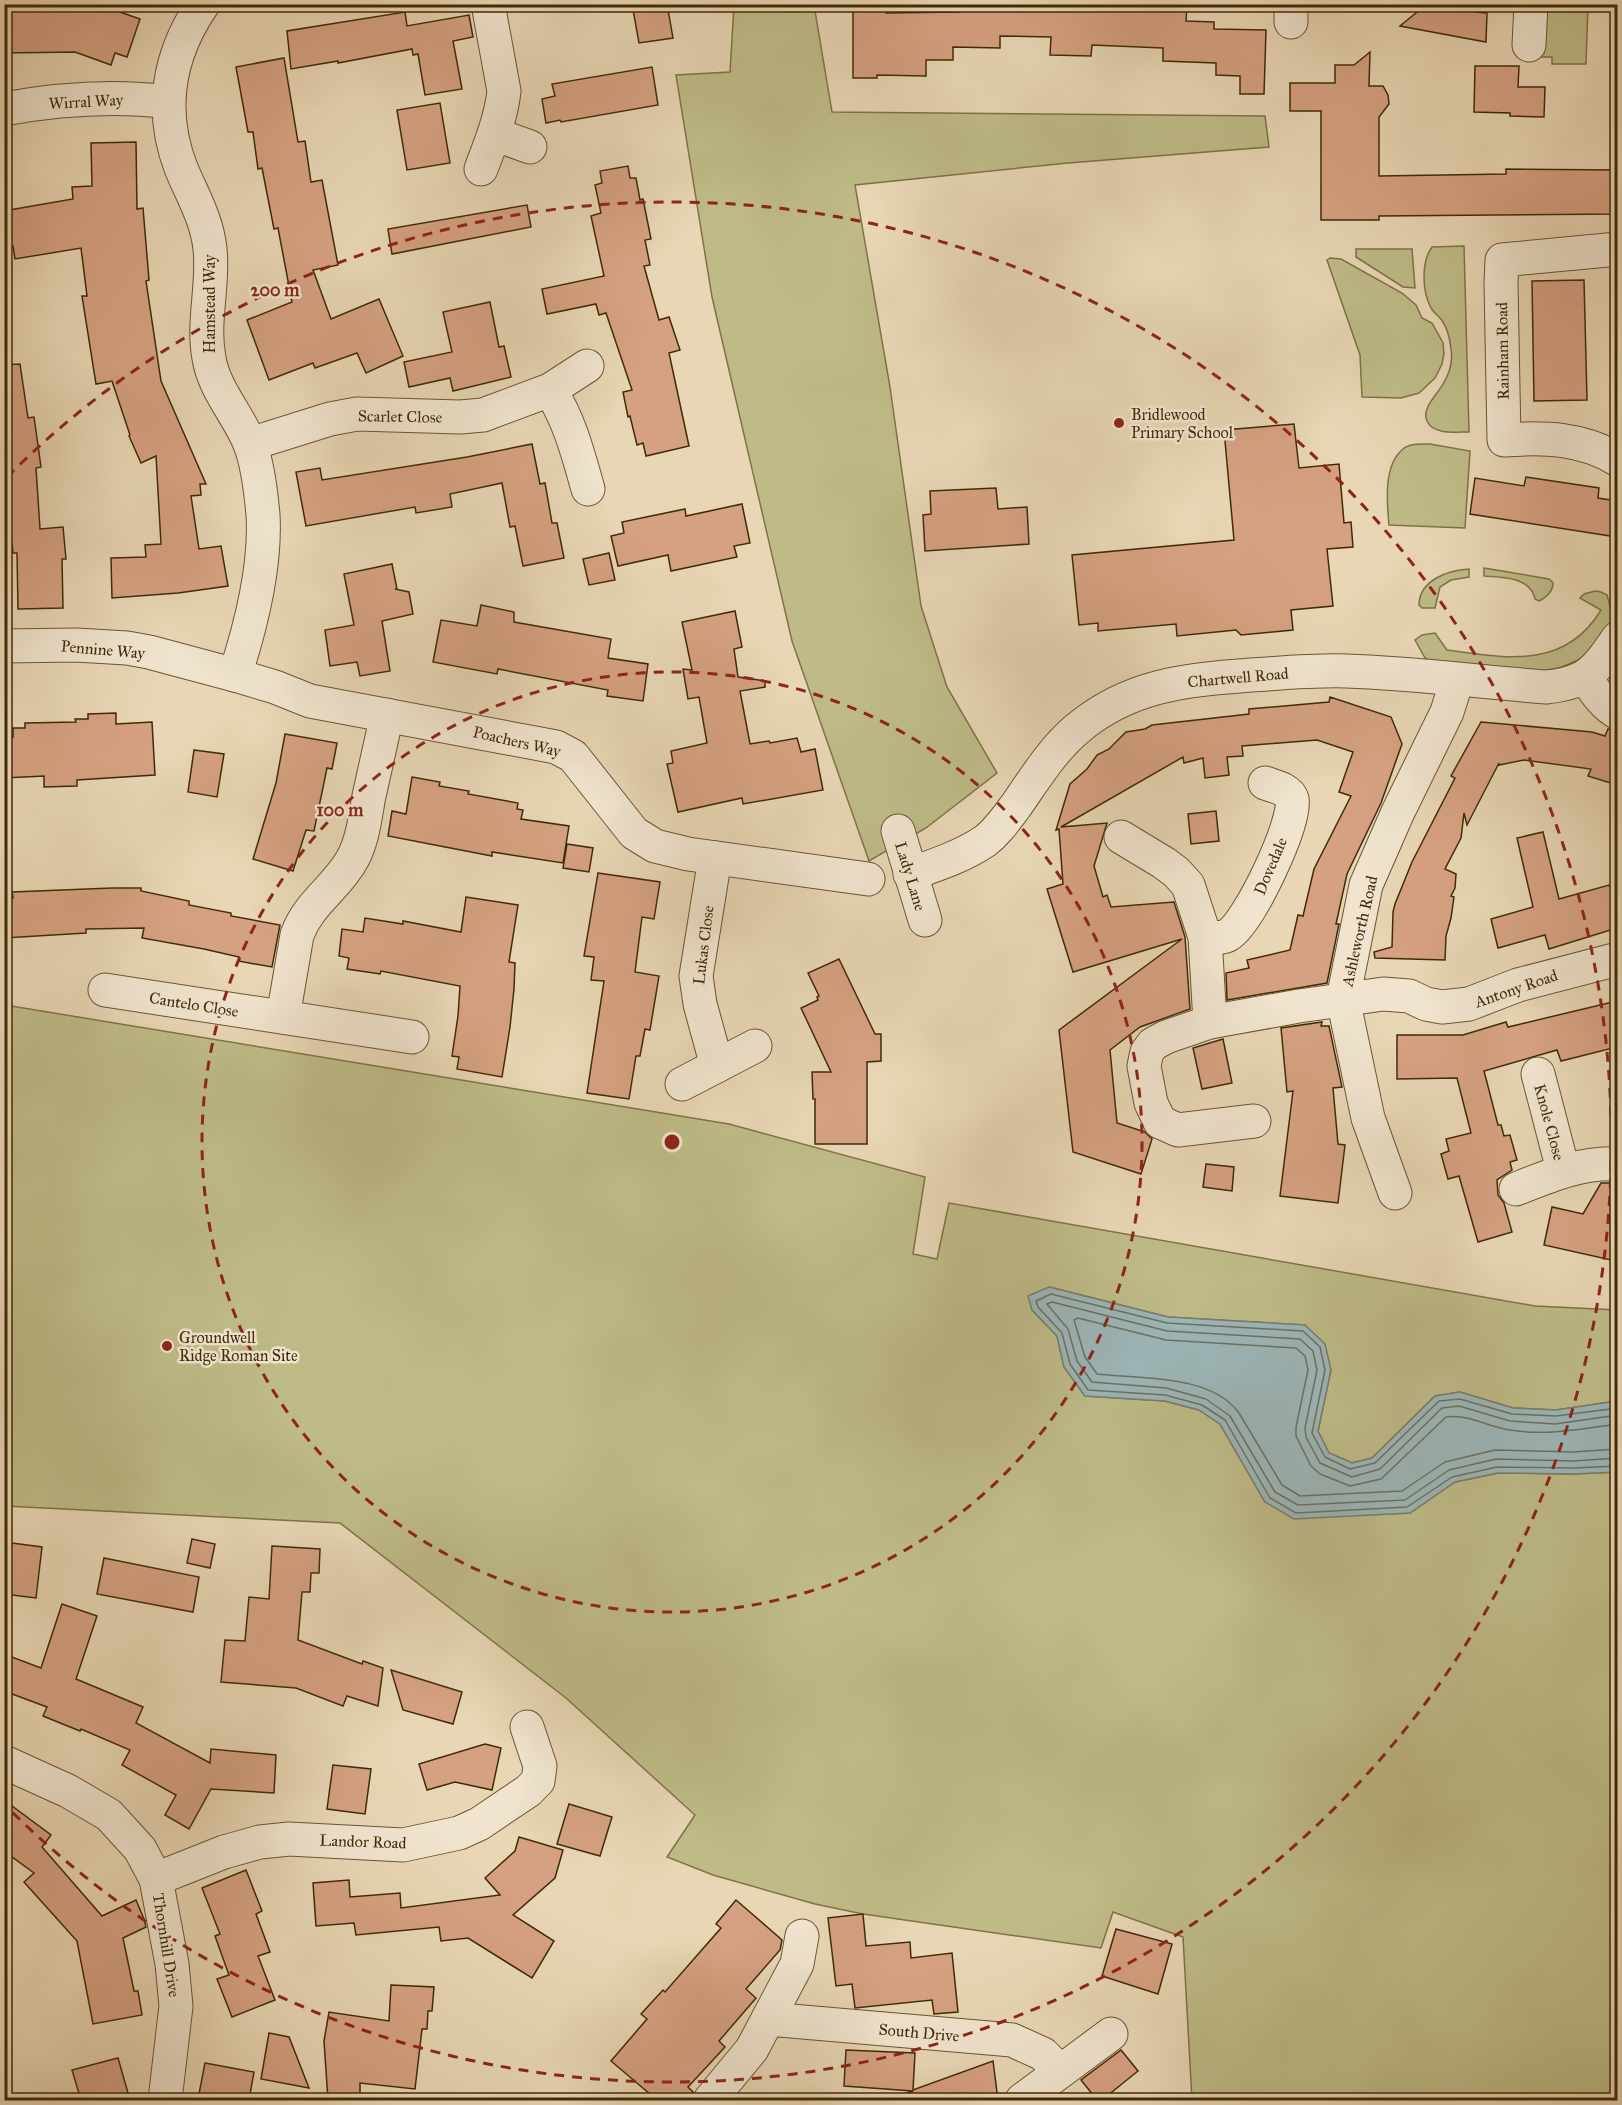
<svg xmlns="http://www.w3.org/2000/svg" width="1622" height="2105" font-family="'IM FELL Great Primer',serif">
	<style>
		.green { fill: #bebb87; stroke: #807247; stroke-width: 1.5 }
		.water { fill: #9cb6b8; stroke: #787e71; stroke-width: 1.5 }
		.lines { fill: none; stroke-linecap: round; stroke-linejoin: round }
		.shore { stroke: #6e7060; stroke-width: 1.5 }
		.building { fill: #d5a182; stroke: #412a07; stroke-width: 1.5 }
		.street-casing { stroke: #6b5532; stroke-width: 35 }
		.street { stroke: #f0e4ce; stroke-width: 33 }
		.ring { fill: none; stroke: #8f2418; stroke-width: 3; stroke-dasharray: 10 8 }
		.poi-dot { fill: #8f2418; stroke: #f0e4ce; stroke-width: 2 }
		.labels { text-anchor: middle; stroke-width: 5; stroke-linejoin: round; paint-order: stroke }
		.street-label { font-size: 16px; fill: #412a07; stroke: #f0e4ce }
		.poi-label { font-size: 16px; fill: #412a07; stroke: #f0e4ce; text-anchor: start }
		.centre { fill: #8f2418; stroke: #f0e4ce; stroke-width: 3 }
		.ring-label { font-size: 18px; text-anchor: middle; font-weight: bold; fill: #8f2418; stroke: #f0e4ce; stroke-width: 5; stroke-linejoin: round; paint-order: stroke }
	</style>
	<rect width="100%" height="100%" fill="#e8d6b4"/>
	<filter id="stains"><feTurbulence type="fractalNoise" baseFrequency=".00333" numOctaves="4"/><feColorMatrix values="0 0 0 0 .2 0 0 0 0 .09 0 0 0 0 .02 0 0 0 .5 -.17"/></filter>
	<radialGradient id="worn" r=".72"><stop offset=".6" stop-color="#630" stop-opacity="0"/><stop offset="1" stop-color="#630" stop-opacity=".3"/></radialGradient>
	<g class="green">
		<polygon points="734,5 814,5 832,112 1265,116 1269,147 1068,163 855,185 890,387 921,606 947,687 997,773 926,828 869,861 792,641 712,297 676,75 730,72"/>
		<polygon points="1543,5 1588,5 1586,64 1552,64 1552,57 1541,57"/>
		<path d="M1464,246L1469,432C1456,432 1433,435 1427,421C1421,408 1438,394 1443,384C1450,373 1453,361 1451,349C1450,339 1448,330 1443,322C1440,317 1434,313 1431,308C1422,291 1421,262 1432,247Z"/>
		<polygon points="1356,249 1412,249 1415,288 1403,287 1356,257"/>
		<polygon points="1330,258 1341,259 1402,293 1416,305 1422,318 1432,323 1443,343 1444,354 1442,364 1435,378 1419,393 1401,398 1362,397 1360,355 1327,260"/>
		<path d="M1430,444L1470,451L1465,528L1389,525C1387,503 1383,465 1403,449C1410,443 1421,444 1430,444Z"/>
		<path d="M1484,568L1549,579L1553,583C1553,592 1547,597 1539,601L1535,599C1531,577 1502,577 1484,576Z"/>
		<path d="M1469,569V577L1451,580L1440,587L1435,608H1422L1419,605C1419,580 1449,570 1469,569Z"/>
		<path d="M1595,591L1601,592L1607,595L1612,614L1611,625L1583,658L1562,667L1546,672L1437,664L1425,658L1415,640L1422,635L1435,633L1447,650C1506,658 1565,670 1601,610L1580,598L1584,594Z"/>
		<polygon points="5,1005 729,1124 925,1177 913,1254 937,1259 949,1203 1535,1306 1617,1310 1617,1401 1556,1410 1513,1408 1460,1392 1435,1396 1372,1458 1352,1463 1329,1453 1318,1431 1331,1370 1305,1325 1168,1317 1050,1287 1032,1310 1057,1336 1064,1367 1085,1396 1165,1401 1199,1410 1220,1424 1265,1502 1360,1515 1410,1513 1455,1482 1498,1473 1573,1474 1617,1472 1617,2100 1192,2100 1183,1937 1113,1912 1101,1948 863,1914 815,1904 713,1875 667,1857 695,1815 566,1698 340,1523 5,1506"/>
	</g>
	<polygon class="water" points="1049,1287 1168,1317 1305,1325 1325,1344 1331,1370 1318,1431 1329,1453 1352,1463 1372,1458 1435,1396 1460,1392 1513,1408 1556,1410 1617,1401 1617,1472 1573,1474 1498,1473 1455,1482 1410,1513 1294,1519 1265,1502 1220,1424 1199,1410 1165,1401 1085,1396 1064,1367 1057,1336 1032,1310 1028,1296"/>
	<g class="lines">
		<g class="shore">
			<polyline points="1618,1408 1556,1416 1512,1414 1460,1399 1439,1401 1375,1463 1350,1469 1325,1457 1312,1433 1325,1370 1320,1347 1303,1331 1167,1323 1051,1294 1036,1301 1038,1307 1062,1333 1070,1364 1088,1390 1165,1395 1202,1405 1225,1420 1270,1498 1296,1513 1407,1507 1452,1477 1497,1467 1573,1468 1618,1466"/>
			<polyline points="1618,1415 1555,1424 1510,1421 1459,1406 1442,1408 1380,1469 1352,1477 1320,1463 1306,1437 1305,1428 1317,1370 1313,1351 1300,1339 1167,1331 1052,1302 1047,1304 1068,1329 1077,1361 1092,1382 1166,1388 1206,1399 1230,1416 1275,1492 1298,1505 1405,1500 1449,1470 1496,1459 1573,1461 1618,1458"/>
			<path d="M1618,1424C1582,1429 1546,1436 1510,1430C1488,1427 1469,1414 1446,1417L1381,1479L1350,1486L1320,1474L1311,1466L1296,1436V1427L1308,1370L1305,1356L1296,1348L1166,1340L1078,1318L1074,1320L1085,1357L1097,1374C1140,1379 1211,1374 1239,1413L1282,1485L1300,1496L1402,1491L1445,1462L1495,1450L1573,1452L1618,1449"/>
		</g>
	</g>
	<g class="building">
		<polygon points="4,4 97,4 140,19 127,57 115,53 111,65 75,52 4,53"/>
		<polygon points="632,4 667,4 673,38 639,43"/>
		<polygon points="853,4 886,4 886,13 959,12 959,4 1187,4 1186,21 1214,22 1214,29 1266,30 1264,94 1240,94 1240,76 1216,75 1216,63 1163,61 1163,48 1092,45 1091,56 1050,55 1051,37 1000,36 1000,48 953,47 953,60 926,60 926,76 877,75 877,78 853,78"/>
		<polygon points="1427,4 1476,4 1475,12 1487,13 1486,42 1400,26"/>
		<polygon points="405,12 407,26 469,15 473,37 453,41 462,89 425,95 418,54 413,55 412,49 338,63 338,61 291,69 287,31"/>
		<polygon points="1370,52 1369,86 1383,86 1388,95 1389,104 1379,117 1379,176 1506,174 1506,169 1617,170 1617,214 1379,216 1379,220 1321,220 1321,111 1290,111 1290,83 1335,83 1335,65 1354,65"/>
		<polygon points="284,58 298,142 305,141 311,182 322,180 338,265 313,270 331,319 379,299 403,356 366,373 357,353 315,368 313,363 269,380 247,320 292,302 278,228 274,229 262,168 258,169 253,132 248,132 236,67"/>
		<polygon points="1475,66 1519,66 1518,87 1545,87 1544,117 1510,116 1510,113 1474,112"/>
		<polygon points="652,67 658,105 561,122 560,120 546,123 542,99 555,96 552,84"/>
		<polygon points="440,103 450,163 407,170 397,110"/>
		<polygon points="136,142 137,209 143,208 149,280 146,281 161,381 206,484 200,484 201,495 191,496 199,549 221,546 228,586 178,593 112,598 111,558 146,557 145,545 161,544 156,456 141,463 129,436 130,435 112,381 96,384 82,296 87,296 81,248 15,259 13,246 4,248 4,211 73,199 72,187 92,186 91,143"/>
		<polygon points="628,166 630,178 636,178 640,200 643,199 651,239 645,240 650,265 644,266 659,320 669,317 680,350 669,353 689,446 646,456 643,443 637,445 630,416 628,417 623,392 632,390 606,313 599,315 596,304 547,314 542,289 604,276 591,216 601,213 595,185 602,183 600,171"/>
		<polygon points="527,205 531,227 392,254 388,229"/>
		<polygon points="1584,280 1587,400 1534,401 1532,281"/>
		<polygon points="490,302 499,347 504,346 511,377 453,391 450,378 409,387 404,362 452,352 443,312"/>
		<polygon points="20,364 28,418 34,417 41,467 36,468 40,529 63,527 66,559 62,559 63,608 18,609 17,553 13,553 9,519 4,519 4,365"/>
		<polygon points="1294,424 1299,468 1339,464 1344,523 1351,522 1353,547 1327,549 1333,606 1291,610 1293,630 1241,635 1236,630 1177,636 1176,624 1098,631 1098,623 1079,625 1072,555 1234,540 1224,430"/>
		<polygon points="532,444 540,484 545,483 552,523 557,523 564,558 523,566 515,526 510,527 502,483 450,494 452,507 416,513 415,507 306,526 296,472 320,468 322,480 467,457"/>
		<polygon points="1526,477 1599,488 1598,498 1617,501 1617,537 1470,514 1475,478 1524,486"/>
		<polygon points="996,488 998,509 1027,507 1029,544 925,551 923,515 931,514 930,491"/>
		<polygon points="742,504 750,543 734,546 737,557 671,571 668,555 618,566 611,536 624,533 622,522 685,509 686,516"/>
		<polygon points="609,553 615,580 589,585 583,559"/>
		<polygon points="392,564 397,589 395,589 409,592 413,614 382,621 390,671 360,676 357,662 330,666 325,630 354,625 344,574"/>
		<polygon points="481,605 514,612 514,622 611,639 608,658 648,664 643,701 607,696 608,690 498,669 497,674 433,662 441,620 477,626"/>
		<polygon points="735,611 742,647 734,649 738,677 765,681 765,687 740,691 750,744 769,741 770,743 797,738 801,752 815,749 823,790 743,804 742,798 678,812 667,764 673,763 671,751 707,743 699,697 688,699 683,669 692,670 682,622"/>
		<polygon points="1330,697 1391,717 1402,744 1381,803 1347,874 1336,924 1339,924 1327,983 1227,1000 1226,973 1249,968 1247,960 1290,950 1298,915 1303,916 1314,869 1351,796 1339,792 1353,752 1317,740 1242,746 1243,756 1227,757 1229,775 1205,778 1203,758 1184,763 1183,757 1061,827 1107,823 1094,866 1103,897 1107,895 1111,907 1174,902 1185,937 1190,1009 1140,1027 1110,1050 1117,1123 1145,1132 1152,1139 1141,1174 1073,1152 1059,1030 1182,939 1073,972 1047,889 1063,884 1059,829 1056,830 1070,784 1087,769 1097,755 1109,749 1126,732 1145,729 1152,725 1249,714 1249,709 1329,702"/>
		<polygon points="116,713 116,724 152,722 155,775 77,780 77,786 44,787 44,776 4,778 4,738 13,737 13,728 25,728 25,723 76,722 75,719 88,719 88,714"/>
		<polygon points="1481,722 1592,732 1605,736 1608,729 1617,732 1617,785 1588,776 1591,769 1524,760 1499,765 1499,763 1467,825 1464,813 1461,838 1445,869 1456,874 1455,888 1451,896 1454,897 1451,918 1446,936 1445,960 1375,958 1374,952 1392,947 1393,912 1395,904 1412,862 1455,778 1451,776"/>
		<polygon points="285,734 337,743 332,769 327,768 314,831 306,830 293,871 253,859 276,783"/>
		<polygon points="194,750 224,754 217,797 188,792"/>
		<polygon points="412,777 440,782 439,786 469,791 468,794 518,803 517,809 523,810 521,819 569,826 563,863 492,852 492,856 388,836 392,811 406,814"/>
		<polygon points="1216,811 1219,841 1191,844 1188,814"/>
		<polygon points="1543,832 1559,899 1609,885 1611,888 1617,887 1617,928 1549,949 1545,935 1498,948 1491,919 1533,907 1517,838"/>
		<polygon points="567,844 593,848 589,872 563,868"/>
		<polygon points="598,873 660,882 654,919 642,917 635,972 659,976 650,1030 645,1029 640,1056 636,1056 629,1099 587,1093 604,981 591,980 594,957 584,956"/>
		<polygon points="112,888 141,888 141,891 189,901 189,905 231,913 231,916 280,925 272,967 238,961 239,957 204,949 142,938 144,928 86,929 86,933 4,938 4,898 13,898 12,892"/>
		<polygon points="466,897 518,905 509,962 515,963 514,989 510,1027 502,1077 457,1069 459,1057 452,1056 458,1016 460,986 381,971 380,974 347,969 349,958 339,956 342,929 363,932 365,918 403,924 403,921 461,932"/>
		<polygon points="839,959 875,1034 881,1034 881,1061 867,1062 867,1144 815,1144 815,1099 813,1099 812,1072 831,1072 801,1008 818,1000 817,997 819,996 808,973"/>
		<polygon points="1617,1001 1617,1047 1561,1061 1557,1050 1484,1071 1498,1125 1501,1125 1504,1136 1510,1135 1517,1160 1510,1162 1512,1170 1497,1180 1498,1195 1504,1203 1512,1232 1478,1242 1459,1176 1448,1179 1441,1154 1449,1151 1446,1139 1471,1133 1457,1078 1397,1079 1397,1035 1463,1035 1506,1022 1508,1027"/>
		<polygon points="1322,1022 1321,1026 1329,1026 1342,1087 1333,1088 1338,1144 1345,1145 1338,1203 1280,1196 1293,1091 1287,1092 1281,1028"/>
		<polygon points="1223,1039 1232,1083 1202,1089 1193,1048"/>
		<polygon points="1206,1164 1234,1167 1232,1191 1203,1187"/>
		<polygon points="1601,1183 1617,1183 1617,1250 1611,1260 1544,1245 1552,1207 1583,1214"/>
		<polygon points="192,1539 215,1544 210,1568 187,1563"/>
		<polygon points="4,1542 42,1547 36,1598 4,1594"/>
		<polygon points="272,1546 320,1549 319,1573 311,1573 310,1592 302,1592 298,1640 362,1664 363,1661 383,1668 378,1706 347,1696 343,1706 296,1688 221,1682 225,1640 245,1641 249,1597 269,1599"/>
		<polygon points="104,1558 199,1577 193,1612 97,1594"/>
		<polygon points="62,1604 97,1616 76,1679 143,1707 136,1723 210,1763 211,1749 276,1755 274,1793 211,1789 189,1829 165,1815 176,1795 122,1765 130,1750 81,1729 80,1731 43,1716 47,1707 4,1691 4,1654 41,1668"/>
		<polygon points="391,1670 462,1692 453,1724 403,1710"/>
		<polygon points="485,1744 501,1748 492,1790 455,1782 427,1790 419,1764"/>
		<polygon points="333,1765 371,1769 365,1814 327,1809"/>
		<polygon points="4,1800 51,1835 42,1847 102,1916 136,1900 144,1919 146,1927 123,1938 134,1991 138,1991 142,2015 93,2024 77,1941 24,1882 34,1873 4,1851"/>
		<polygon points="569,1804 612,1817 600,1856 557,1844"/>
		<polygon points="519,1837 563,1850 555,1878 513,1915 554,1941 532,1978 468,1938 441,1941 439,1927 356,1935 354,1923 316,1926 313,1883 349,1880 350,1897 400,1893 401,1908 500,1895 485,1878 515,1851"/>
		<polygon points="246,1870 262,1911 256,1914 270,1952 258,1956 275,2000 232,2017 217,1979 229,1975 215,1936 220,1934 202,1888"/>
		<polygon points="736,1900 782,1940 780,1950 746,1989 756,1998 719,2041 725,2047 688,2087 693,2092 692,2100 657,2100 611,2061 647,2019 641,2014 663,1990 665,1992 721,1928 716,1924"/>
		<polygon points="863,1914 866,1946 910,1942 911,1958 952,1953 958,2012 934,2014 932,2000 855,2008 852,1984 836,1986 828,1918"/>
		<polygon points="1116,1929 1172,1944 1158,1994 1102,1976"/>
		<polygon points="391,1985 434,1987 432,2011 428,2011 427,2029 422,2029 415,2089 360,2083 360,2100 328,2100 324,2041 329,2012 389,2021"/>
		<polygon points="269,2033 289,2037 309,2088 261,2079"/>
		<polygon points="846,2050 915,2053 913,2090 993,2061 998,2100 895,2100 894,2097 913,2091 844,2086"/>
		<polygon points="1121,2050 1138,2071 1102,2100 1097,2100 1081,2080"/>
		<polygon points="118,2058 128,2093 117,2096 119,2100 81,2100 72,2070"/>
		<polygon points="205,2063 254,2072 249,2100 234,2100 199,2094"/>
	</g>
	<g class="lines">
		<defs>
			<g id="street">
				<path d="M203,4C168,55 159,111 181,168C192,195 207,219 210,249C214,285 202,322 209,358C214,390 238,414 250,444C258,465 261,492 263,515C266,567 251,626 235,675"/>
				<polyline points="1291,22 1291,4"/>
				<polyline points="1529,45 1531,4"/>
				<path d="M4,109C59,99 113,95 168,102"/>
				<polyline points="494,134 530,147"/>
				<path d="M481,169C491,143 501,118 504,91L488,4"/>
				<path d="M1618,249L1502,260L1501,283L1504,440C1543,437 1584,438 1618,460"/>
				<path d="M550,390C570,421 578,454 588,489"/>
				<polyline points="250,444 330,419 357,414 460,417 483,415 550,390 587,366"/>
				<polyline points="4,646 76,645 127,648 149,652 235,675 275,687 310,701 556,747 573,756 634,833 655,846 688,854 868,879"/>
				<path d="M1585,677C1594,690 1603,705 1618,713"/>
				<polyline points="898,831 925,920"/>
				<polyline points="1121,837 1164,863 1176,872 1188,885 1205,937 1210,1022"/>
				<polyline points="715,858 696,976 700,1004 717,1066"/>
				<path d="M910,874C936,865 963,856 985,841C997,832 1006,819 1015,807C1034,780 1052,750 1077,729C1129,685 1185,680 1251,675C1283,673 1315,670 1346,671C1413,673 1479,682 1546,687C1587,683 1595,671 1618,638"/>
				<path d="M1205,937C1213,937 1221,939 1228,935C1249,923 1297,821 1292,799C1289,789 1273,786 1265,783"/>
				<polyline points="105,990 412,1037"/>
				<path d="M283,1017L297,935C309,902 337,888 353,858C363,839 365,817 369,796C375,769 381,742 387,715"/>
				<polyline points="1538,1074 1563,1170"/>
				<polyline points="682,1084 755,1046"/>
				<polyline points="1254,1121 1178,1130 1160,1122 1151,1103 1144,1066 1147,1052 1153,1044 1166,1037 1210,1022 1299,1006 1383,994 1409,996 1426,1004 1442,1007 1469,1004 1518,985 1618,959"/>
				<path d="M1516,1189C1549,1176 1581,1162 1618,1164"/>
				<polyline points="1395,1193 1368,1118 1343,999 1366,885 1398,812 1447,712 1457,680"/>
				<polyline points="4,1762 68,1791 109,1815 140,1849 156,1879 172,1964 176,2006 165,2100"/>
				<polyline points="156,1879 224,1852 260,1842 289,1839 403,1845 459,1833 479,1824 528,1791 538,1781 540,1766 527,1727"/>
				<polyline points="768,2019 1012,2040 1043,2054 1060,2071"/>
				<polyline points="710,2100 752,2049 797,1964 802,1936"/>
				<polyline points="1022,2100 1111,2034"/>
			</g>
		</defs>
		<use href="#street" class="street-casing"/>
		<use href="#street" class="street"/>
	</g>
	<g class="ring">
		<circle cx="672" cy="1142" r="470"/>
		<path d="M7 477A940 940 0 1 1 7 1807"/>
	</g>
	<g class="poi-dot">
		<circle cx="1119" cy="423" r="6"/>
		<circle cx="167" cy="1346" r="6"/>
	</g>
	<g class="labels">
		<g class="street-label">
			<text transform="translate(86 101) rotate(-3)" y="6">Wirral Way</text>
			<text transform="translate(209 304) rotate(-90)" y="6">Hamstead Way</text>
			<text transform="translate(1502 351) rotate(-91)" y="6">Rainham Road</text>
			<text transform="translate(400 416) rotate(1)" y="6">Scarlet Close</text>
			<text transform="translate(103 649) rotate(5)" y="6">Pennine Way</text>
			<text transform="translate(1238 677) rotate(-5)" y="6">Chartwell Road</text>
			<text transform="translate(517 741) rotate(13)" y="6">Poachers Way</text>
			<text transform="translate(1270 866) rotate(-67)" y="6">Dovedale</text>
			<text transform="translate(911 876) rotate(73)" y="6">Lady Lane</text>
			<text transform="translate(1359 931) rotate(-77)" y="6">Ashleworth Road</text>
			<text transform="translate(703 945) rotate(-83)" y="6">Lukas Close</text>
			<text transform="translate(1516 988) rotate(-19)" y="6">Antony Road</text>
			<text transform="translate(194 1004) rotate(9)" y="6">Cantelo Close</text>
			<text transform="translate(1550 1122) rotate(75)" y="6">Knole Close</text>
			<text transform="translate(363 1841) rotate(2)" y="6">Landor Road</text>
			<text transform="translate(167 1945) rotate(81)" y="6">Thornhill Drive</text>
			<text transform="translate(919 2032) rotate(5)" y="6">South Drive</text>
		</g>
		<g class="poi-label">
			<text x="1131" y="420">Bridlewood<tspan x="1131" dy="18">Primary School</tspan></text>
			<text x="179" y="1343">Groundwell<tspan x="179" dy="18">Ridge Roman Site</tspan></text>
		</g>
	</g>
	<circle cx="672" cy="1142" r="9" class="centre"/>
	<g class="ring-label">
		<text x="275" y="296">200 m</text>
		<text x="340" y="816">100 m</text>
	</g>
	<rect width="1622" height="2105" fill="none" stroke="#e8d6b4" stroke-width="24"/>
	<rect x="6" y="6" width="1610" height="2093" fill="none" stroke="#412a07" stroke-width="3"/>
	<rect x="12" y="12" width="1598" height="2081" fill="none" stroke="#412a07" stroke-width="1.5"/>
	<rect width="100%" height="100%" filter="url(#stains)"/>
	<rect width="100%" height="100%" fill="url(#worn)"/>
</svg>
